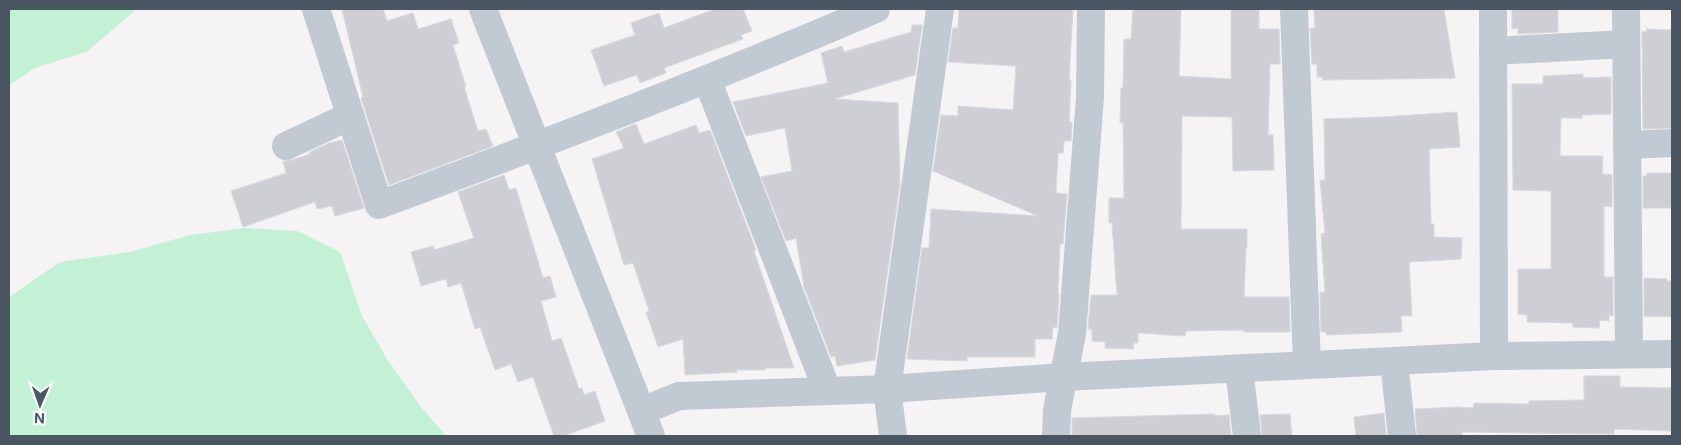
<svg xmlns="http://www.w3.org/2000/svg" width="1681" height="445" font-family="Inter,sans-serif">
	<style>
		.green { fill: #c3f1d5 }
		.building { fill: #cdcfd5; stroke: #d7d9de }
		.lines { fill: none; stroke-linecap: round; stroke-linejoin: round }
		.minor { stroke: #c1cad2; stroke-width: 28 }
	</style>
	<rect width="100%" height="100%" fill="#f5f3f3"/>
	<g class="green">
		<polygon points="9,9 137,9 86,52 35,68 9,85"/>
		<polygon points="245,228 297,231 340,252 362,316 387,359 421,407 446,436 9,436 9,297 60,262 130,252 190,235"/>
	</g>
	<g class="building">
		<polygon points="342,9 383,9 387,21 413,13 418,29 451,19 459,43 453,45 466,87 464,87 478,131 486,129 493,146 389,185 361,98 363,97"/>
		<polygon points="715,9 743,9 752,31 741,35 743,39 664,68 666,73 640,83 637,75 604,86 591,50 635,35 631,23 659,13 664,28"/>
		<polygon points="959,9 1073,9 1069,80 1071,81 1069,122 1072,122 1071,141 1064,141 1063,153 1058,153 1056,193 1067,194 1063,244 1060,244 1058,294 1059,294 1057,328 1053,327 1052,339 1035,339 1035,357 967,357 967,361 907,359 922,248 929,248 931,209 1038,216 933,171 941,115 958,116 958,106 1013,110 1016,66 948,62 953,28 958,28"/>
		<polygon points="1133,9 1181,9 1179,76 1231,79 1231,9 1259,9 1259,29 1279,29 1280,64 1270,64 1268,135 1273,135 1274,170 1233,171 1232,117 1182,116 1181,229 1247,229 1247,248 1246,248 1244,297 1289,297 1290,332 1244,332 1244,330 1186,331 1185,336 1138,333 1138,343 1134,343 1133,349 1105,348 1105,342 1092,341 1092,329 1088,329 1091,295 1117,295 1112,223 1109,223 1109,198 1124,198 1123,123 1120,123 1121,88 1123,88 1124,39 1131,39"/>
		<polygon points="1314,9 1444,9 1455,78 1322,80 1323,77 1317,77 1317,64 1312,64 1310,28 1315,28"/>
		<polygon points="1512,9 1558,9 1558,32 1518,34 1518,28 1512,29"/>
		<polygon points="912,25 922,25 915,75 834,99 898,103 900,184 875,360 837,366 835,356 831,357 804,287 796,238 786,241 761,177 792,171 785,128 746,136 733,102 828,83 821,53 842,46 844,52 911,32"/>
		<polygon points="1646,29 1672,30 1672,128 1643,129 1642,31 1647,32"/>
		<polygon points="1583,74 1583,78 1611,77 1611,114 1582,115 1582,118 1561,118 1560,156 1603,156 1602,174 1612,175 1612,207 1604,206 1604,277 1613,277 1613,316 1609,315 1609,321 1600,320 1599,328 1573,327 1573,323 1527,322 1527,315 1518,314 1518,269 1551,269 1551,191 1513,190 1512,84 1543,84 1543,76"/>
		<polygon points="1457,112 1460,147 1429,149 1431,224 1434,224 1434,237 1462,238 1461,259 1409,262 1412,316 1401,316 1402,332 1326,335 1326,332 1321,332 1320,296 1320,292 1325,292 1321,234 1325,233 1320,180 1325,180 1324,119 1382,117"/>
		<polygon points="636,124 644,144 696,125 699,133 710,130 756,250 754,251 794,368 765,368 765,370 737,370 737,372 685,375 683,339 658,347 646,312 649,311 633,263 624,265 592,159 624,148 616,132"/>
		<polygon points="342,140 364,208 335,216 332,206 317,209 315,202 243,227 231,191 286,173 283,161 292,160 310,154 310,152 329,143"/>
		<polygon points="1647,173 1672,173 1672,208 1643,208 1643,176 1647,176"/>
		<polygon points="504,175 509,190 516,188 543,278 550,276 556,297 541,301 552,341 561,338 579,389 582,388 584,395 595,391 605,421 563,436 554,436 533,377 518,382 511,364 495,370 480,327 475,329 461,283 448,287 446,279 421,286 411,252 433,246 434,250 474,238 458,192"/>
		<polygon points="1644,278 1667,279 1667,281 1672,281 1672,317 1644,316"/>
		<polygon points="1584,376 1620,376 1620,387 1672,388 1672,431 1614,429 1614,434 1587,434 1462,432 1462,436 1417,436 1415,409 1457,407 1473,408 1474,403 1529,404 1529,401 1584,400"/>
		<polygon points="1384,413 1386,436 1356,436 1354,417"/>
		<polygon points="1215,414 1215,416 1229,415 1231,436 1072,436 1072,418"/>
		<polygon points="1290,414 1292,436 1262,436 1260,415"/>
	</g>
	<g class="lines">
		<g class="minor">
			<path d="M316,9L379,205C546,143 713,79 876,9"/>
			<polyline points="483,9 651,436"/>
			<polyline points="1294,9 1307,365"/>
			<polyline points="1493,9 1494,356"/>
			<polyline points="1626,9 1629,353"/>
			<polyline points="1493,51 1626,44"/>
			<polyline points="707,79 827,390"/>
			<polyline points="1627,145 1672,143"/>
			<polyline points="286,146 350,116"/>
			<polyline points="1394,361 1402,436"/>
			<polyline points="1239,369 1247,436"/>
			<polyline points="642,411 679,396 887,389 1064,377 1494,356 1672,354"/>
			<polyline points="893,436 887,389 940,9"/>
			<polyline points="1056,436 1057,410 1072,334 1090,97 1091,9"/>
		</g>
	</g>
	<rect width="1681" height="445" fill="none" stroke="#4a5661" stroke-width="20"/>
	<g transform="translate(40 405) rotate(182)" stroke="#ffffff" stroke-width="4" paint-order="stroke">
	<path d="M0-4L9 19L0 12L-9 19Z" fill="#4a5661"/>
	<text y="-8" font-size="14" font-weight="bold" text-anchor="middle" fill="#4a5661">N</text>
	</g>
</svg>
